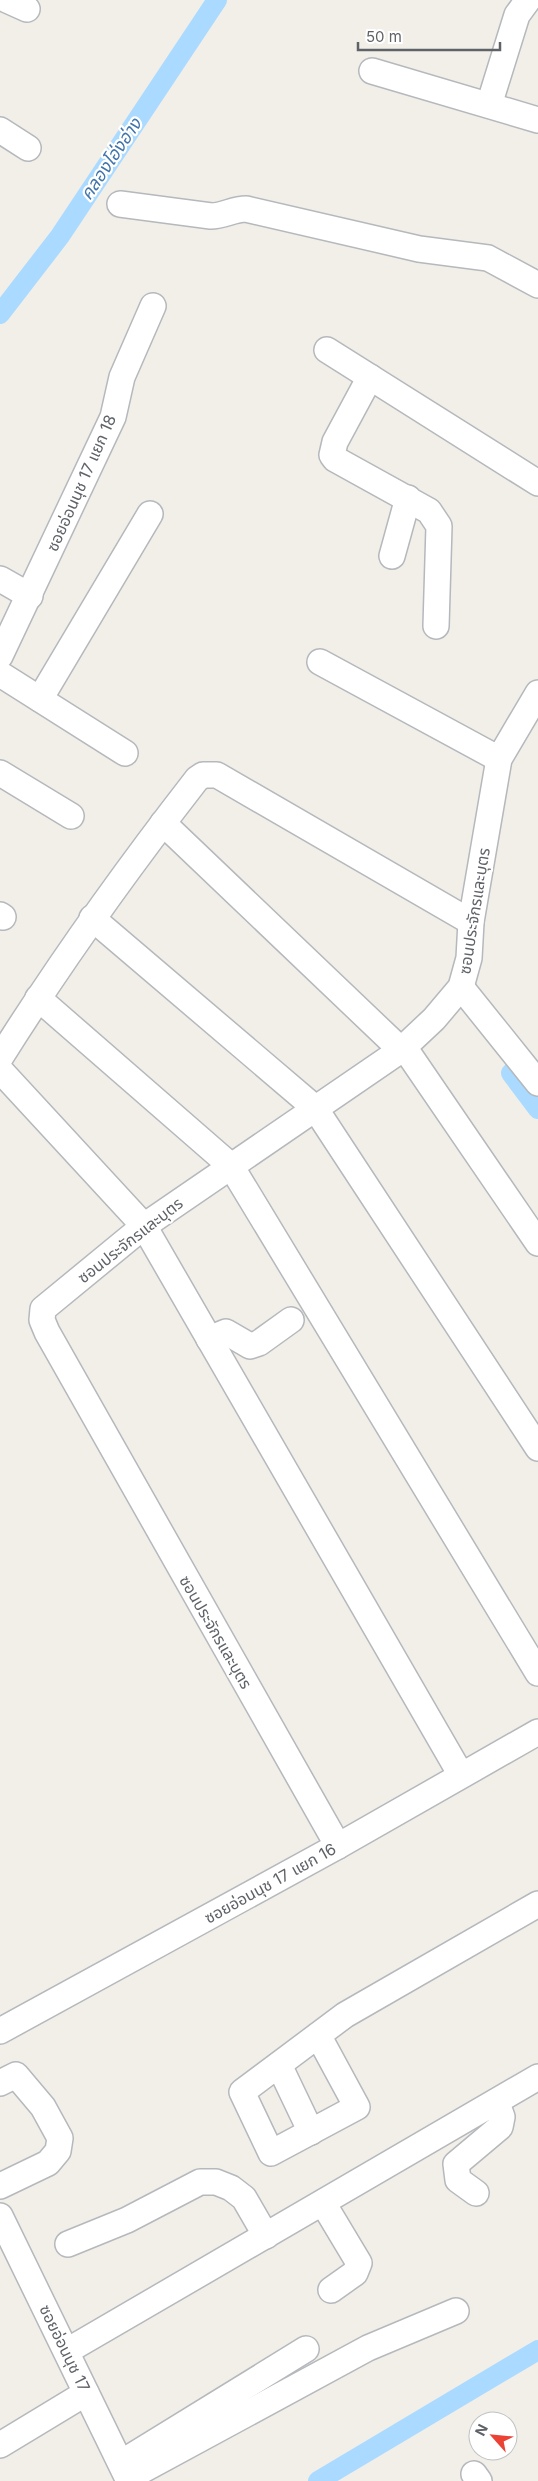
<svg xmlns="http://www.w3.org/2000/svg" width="538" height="2481" font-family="Inter,'Noto Sans Thai',sans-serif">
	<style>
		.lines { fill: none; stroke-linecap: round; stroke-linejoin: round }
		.canal { stroke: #aadaff; stroke-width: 20 }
		.minor-casing { stroke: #b5b8bc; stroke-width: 28 }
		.minor { stroke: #fff; stroke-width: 25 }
		.labels { text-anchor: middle; stroke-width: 4.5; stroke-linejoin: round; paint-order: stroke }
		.street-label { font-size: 16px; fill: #5f6368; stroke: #fff }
		.water-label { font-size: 18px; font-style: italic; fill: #4174aa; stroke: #fff }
	</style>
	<rect width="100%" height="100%" fill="#f1efe8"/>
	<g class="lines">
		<g class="canal">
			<polyline points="0,314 60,236 217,0"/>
			<polyline points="511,1073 538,1109"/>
			<polyline points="318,2481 538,2350"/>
		</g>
		<defs>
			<g id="minor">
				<polyline points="7,0 27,9"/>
				<polyline points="372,71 538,120"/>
				<polyline points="489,105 517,15 528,0"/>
				<polyline points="0,130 28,148"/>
				<path d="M120,204L211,216C224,216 233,209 246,209L419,249L488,258L538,285"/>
				<polyline points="327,350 538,483"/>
				<polyline points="370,377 335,442 332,455 335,459 429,511 439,526 436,626"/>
				<polyline points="392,556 408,498"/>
				<polyline points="0,579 30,596"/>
				<polyline points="0,656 113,417 122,377 153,306"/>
				<polyline points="320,662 499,759"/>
				<polyline points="0,674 125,753"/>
				<polyline points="40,699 150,514"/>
				<polyline points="0,773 71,816"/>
				<polyline points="163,823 401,1050"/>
				<polyline points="0,915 3,917"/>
				<polyline points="92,918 315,1108 538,1448"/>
				<polyline points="461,987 538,1083"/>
				<polyline points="38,998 231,1166 538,1673"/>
				<polyline points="404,1047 538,1243"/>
				<path d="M0,1058C61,961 127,869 197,779L203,775H217L471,922"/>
				<polyline points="0,1070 144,1226 461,1775"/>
				<polyline points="209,1339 226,1332 250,1346 259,1343 291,1320"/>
				<polyline points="338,1846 47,1332 42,1320 43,1309 144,1226 401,1050 434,1019 461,987 469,958 471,922 499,759 538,693"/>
				<polyline points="0,2031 338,1846 538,1732"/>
				<polyline points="318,2035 357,2107 271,2153 242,2092 345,2015 538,1904"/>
				<polyline points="279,2065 311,2132"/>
				<polyline points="0,2083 16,2075 43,2107 60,2138 58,2151 48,2163 0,2186"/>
				<polyline points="476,2193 458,2180 456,2164 500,2127 502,2117 497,2103"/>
				<polyline points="323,2203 359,2263 355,2273 331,2290"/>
				<polyline points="0,2216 129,2481"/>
				<polyline points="68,2244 127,2220 200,2182 216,2182 231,2188 244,2198 266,2236"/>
				<polyline points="67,2351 538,2077"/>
				<polyline points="0,2445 86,2393"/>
				<polyline points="121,2463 306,2349"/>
				<polyline points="474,2474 479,2481"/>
				<polyline points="128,2478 368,2348 456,2311"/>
			</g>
		</defs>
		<use href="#minor" class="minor-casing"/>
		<use href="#minor" class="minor"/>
	</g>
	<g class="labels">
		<g class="street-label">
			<text transform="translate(81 483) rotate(-66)" y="6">ซอยอ่อนนุช 17 แยก 18</text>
			<text transform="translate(474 911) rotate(-81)" y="6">ซอนประจักรและบุตร</text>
			<text transform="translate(130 1240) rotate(-38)" y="6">ซอนประจักรและบุตร</text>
			<text transform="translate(216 1632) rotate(60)" y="6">ซอนประจักรและบุตร</text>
			<text transform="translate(270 1883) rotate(-29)" y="6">ซอยอ่อนนุช 17 แยก 16</text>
			<text transform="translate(65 2348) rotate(64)" y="6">ซอยอ่อนนุช 17</text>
		</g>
		<g class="water-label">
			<text transform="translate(111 159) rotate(-56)" y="6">คลองโอ่งอ่าง</text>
		</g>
	</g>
	<g transform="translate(493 2436) rotate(297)"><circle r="24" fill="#ffffff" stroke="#bfc1c3"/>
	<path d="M0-4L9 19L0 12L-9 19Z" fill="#ea4335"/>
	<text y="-8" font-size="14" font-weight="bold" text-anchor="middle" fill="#5f6368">N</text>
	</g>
	<path d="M358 42v8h142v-8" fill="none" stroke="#5f6368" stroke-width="2.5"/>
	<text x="366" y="42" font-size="15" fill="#5f6368" stroke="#ffffff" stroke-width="4" paint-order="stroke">50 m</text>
</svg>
